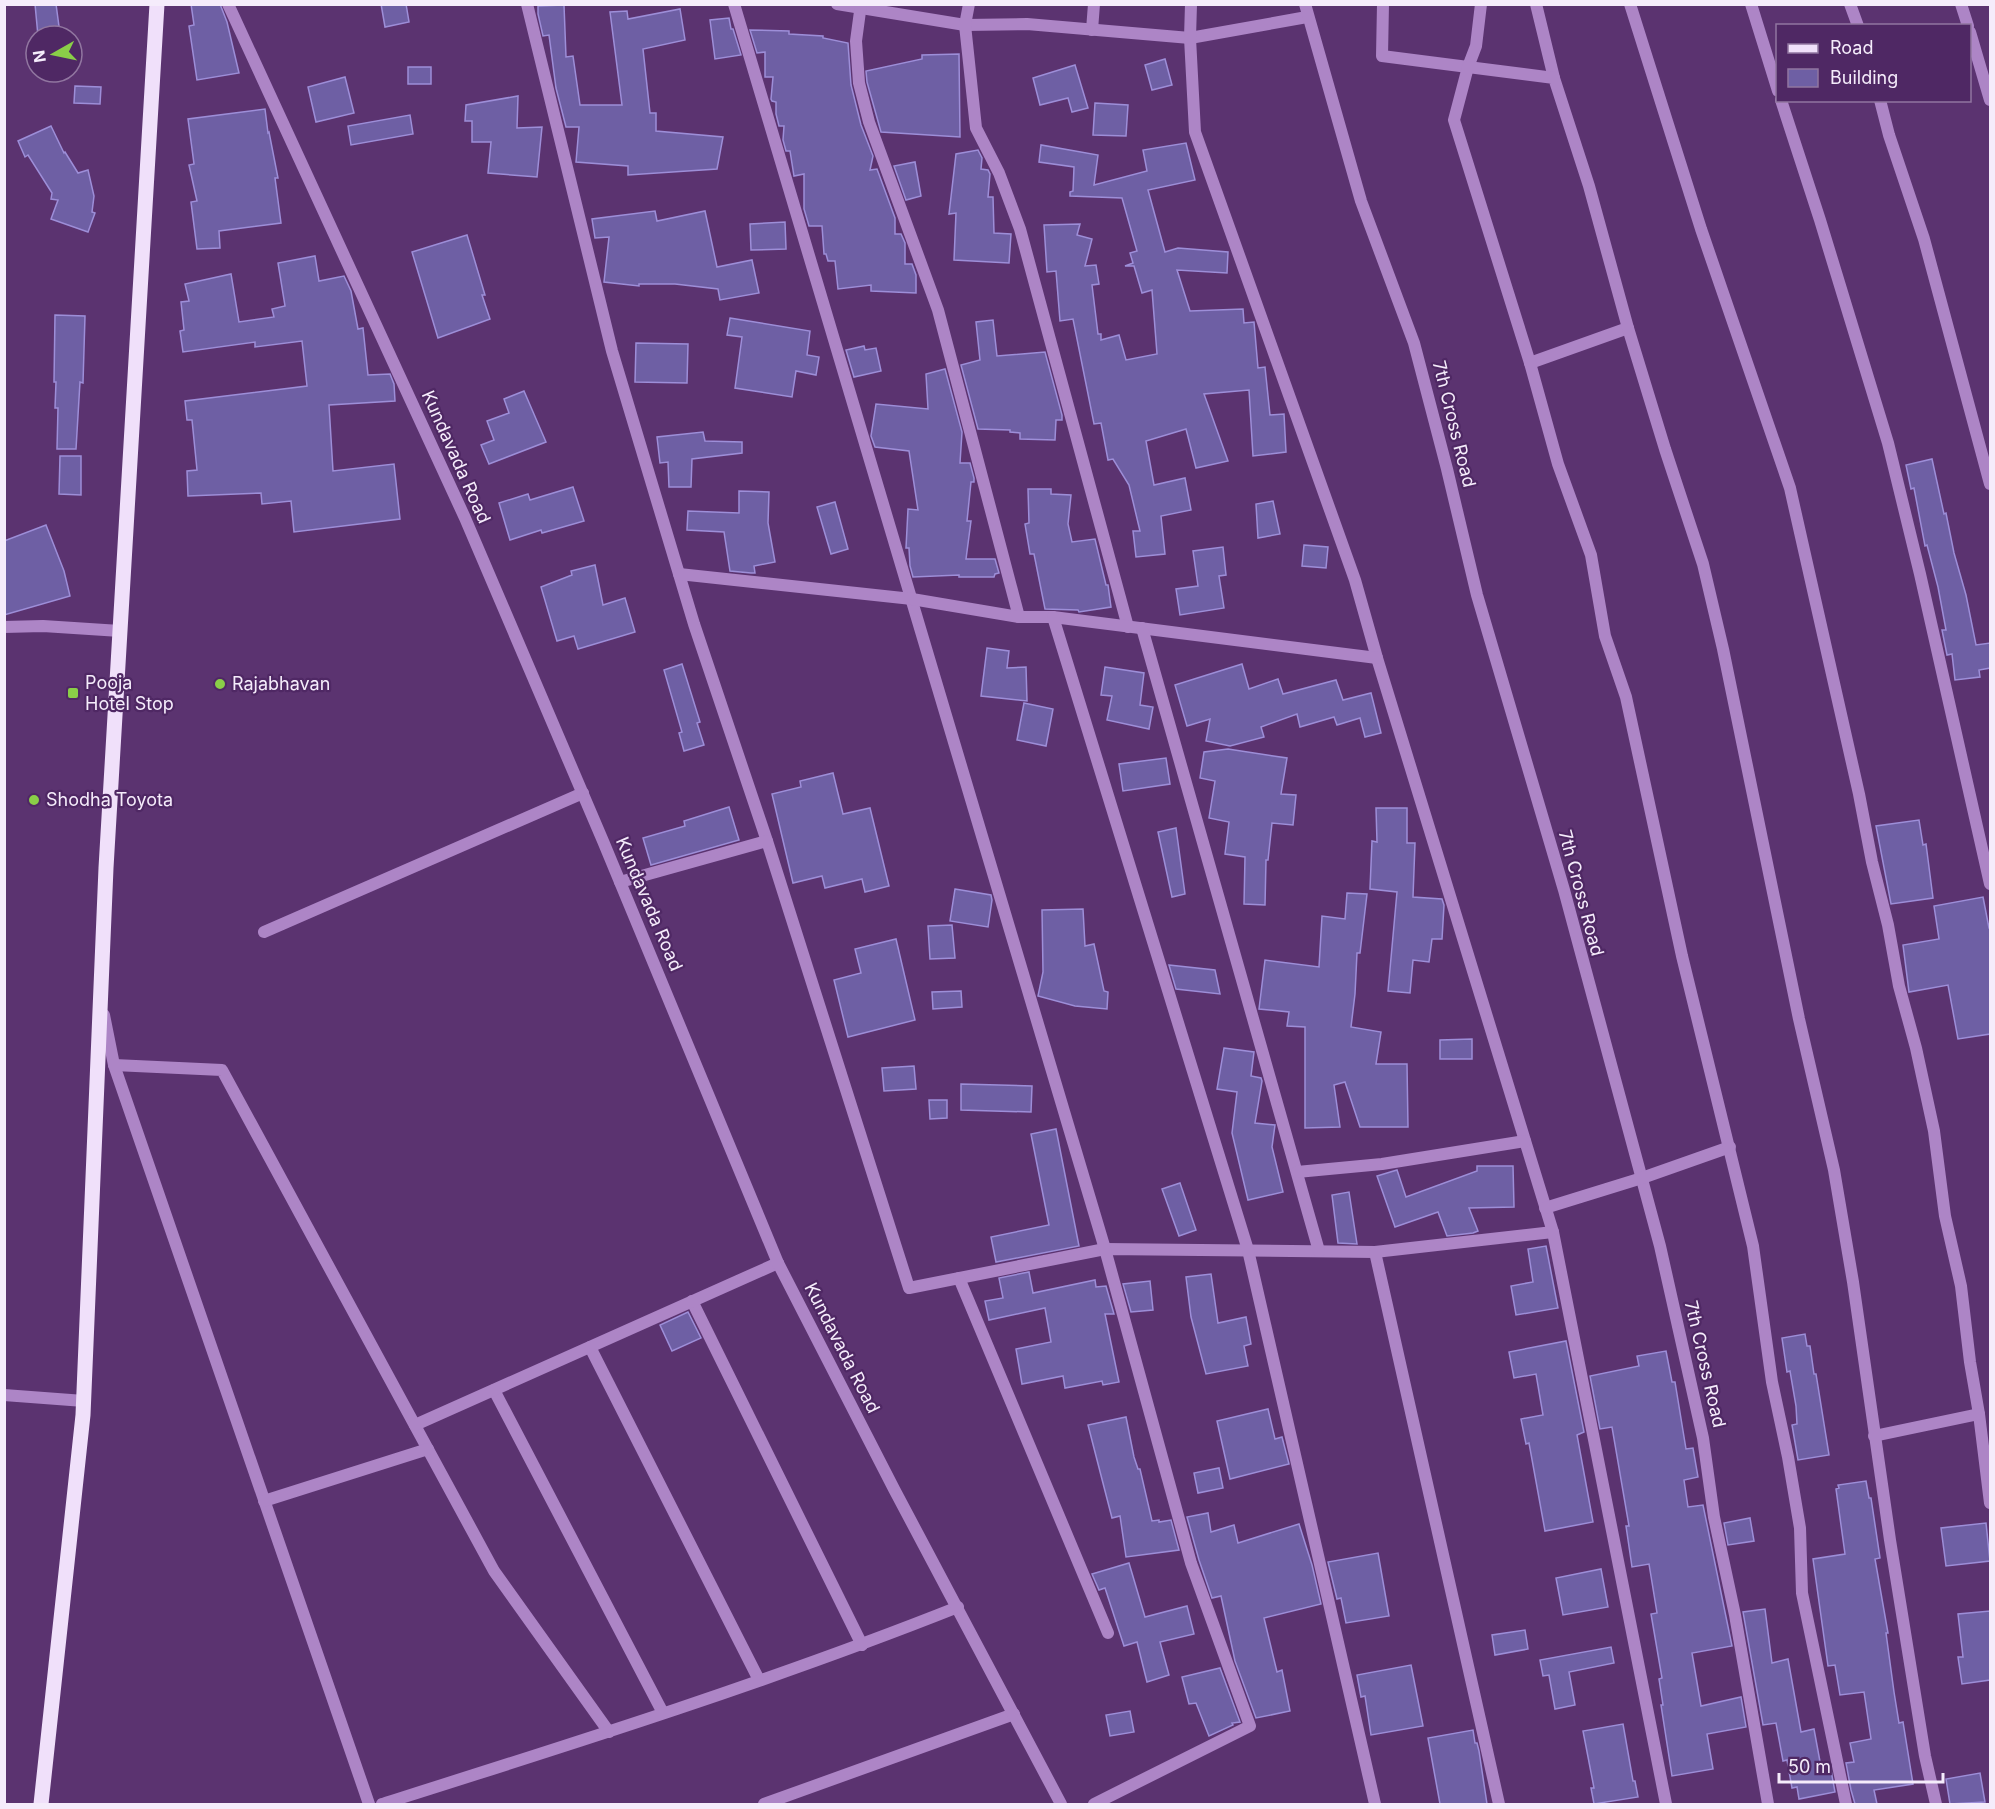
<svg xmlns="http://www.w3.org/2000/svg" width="1995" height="1809" font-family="Inter,sans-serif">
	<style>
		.building { fill: #6e5fa4; stroke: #9d8ed8; stroke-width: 1.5 }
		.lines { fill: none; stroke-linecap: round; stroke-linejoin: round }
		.minor { stroke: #ad85c6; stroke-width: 12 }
		.tertiary { stroke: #ad85c6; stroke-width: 12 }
		.primary { stroke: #f0e0fa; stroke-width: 15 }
		.poi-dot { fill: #8ace48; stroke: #4f2864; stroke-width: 2 }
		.labels { text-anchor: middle; stroke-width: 4.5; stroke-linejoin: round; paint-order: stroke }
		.street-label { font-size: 18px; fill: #f5ecfb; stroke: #4f2864 }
		.poi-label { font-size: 18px; fill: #f5ecfb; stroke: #4f2864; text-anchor: start }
	</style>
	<rect width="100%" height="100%" fill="#5b3370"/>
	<g class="building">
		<polygon points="35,4 56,4 60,34 38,36"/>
		<polygon points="191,4 220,4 227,22 239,73 197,80 189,26 194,25"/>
		<polygon points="381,4 406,4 409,22 385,27"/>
		<polygon points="564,5 566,57 573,56 580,105 622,105 610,12 627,11 628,19 680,9 685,40 643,49 650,113 656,113 656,131 723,137 717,169 628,175 628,166 576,162 579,127 566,127 556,88 549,35 543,36 538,14 538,6"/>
		<polygon points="729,18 731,29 733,29 741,55 715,59 710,20"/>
		<polygon points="750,30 789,31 789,34 823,36 823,38 848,43 851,85 861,125 873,156 870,170 877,169 895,218 895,234 901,234 905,243 905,264 912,264 916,275 916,293 871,291 871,285 838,289 835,261 828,261 826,254 824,254 822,226 809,226 804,209 804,174 794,176 790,151 786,151 783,140 784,126 779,126 776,114 776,102 772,101 771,99 773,77 765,77 765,52 757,53"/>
		<polygon points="959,54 960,137 881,132 867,82 866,71 922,59 922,55"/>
		<polygon points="1165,59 1172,85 1152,90 1145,65"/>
		<polygon points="1075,65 1088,108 1072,112 1068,98 1040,105 1033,78"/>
		<rect x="408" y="67" width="23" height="17"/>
		<polygon points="345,77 354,113 316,122 308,87"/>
		<polygon points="75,86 101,87 100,104 74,103"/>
		<polygon points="518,96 517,128 542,127 537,177 488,173 491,142 472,142 472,121 465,121 466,105"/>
		<polygon points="1095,103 1128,105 1126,136 1093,135"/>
		<polygon points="265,109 268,133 269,132 278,178 275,178 281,223 219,231 220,248 197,249 191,202 197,201 189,165 194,164 188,119"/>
		<polygon points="410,115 413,134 351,145 348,126"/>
		<polygon points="51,126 64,153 65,152 78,173 88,170 94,196 92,212 95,213 88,232 51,219 58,200 51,199 52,193 28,155 25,157 18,141"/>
		<polygon points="1186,143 1195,180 1148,190 1165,252 1178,248 1228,252 1227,273 1177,270 1190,311 1243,309 1244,323 1254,322 1258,368 1265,367 1270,415 1284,414 1286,452 1253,456 1249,390 1204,394 1228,461 1196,468 1186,429 1146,441 1154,485 1185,478 1191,510 1161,516 1165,554 1136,557 1133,531 1140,531 1129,485 1113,459 1108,460 1101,423 1094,424 1073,319 1060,321 1056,271 1047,272 1044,225 1080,224 1077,235 1092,239 1085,266 1096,265 1099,284 1092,285 1098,334 1101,334 1101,340 1119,335 1126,360 1157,354 1152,290 1142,293 1134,266 1125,266 1133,263 1130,253 1137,251 1122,198 1070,196 1070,192 1073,191 1074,167 1039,162 1041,145 1098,155 1094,185 1147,171 1143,150"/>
		<polygon points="978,150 982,158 981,169 988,170 990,174 988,197 993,197 994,233 1011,234 1009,263 954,260 956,213 949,214 956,154"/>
		<polygon points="915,162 921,196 906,200 894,166"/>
		<polygon points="655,211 657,221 705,211 717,267 752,260 759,293 720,300 718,289 675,284 639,284 639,286 604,282 609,237 595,238 592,219"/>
		<polygon points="785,222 786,249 751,250 750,224"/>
		<polygon points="467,235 485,295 482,295 490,319 438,338 412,252"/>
		<polygon points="315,256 319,281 344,276 351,291 358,329 363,328 368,375 390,374 394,384 395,401 329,405 333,471 394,464 400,519 294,532 291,501 262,504 261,493 188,496 187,471 197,470 192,420 187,420 185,401 307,386 302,341 255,347 255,342 183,352 180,331 184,330 181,302 189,301 185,284 231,274 239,322 274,317 272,309 285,306 278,263"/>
		<polygon points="55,315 85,316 83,383 80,382 76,449 57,449 58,408 55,408 56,382 54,382"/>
		<polygon points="730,318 810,331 807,355 819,357 816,375 796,371 792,397 735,388 742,337 727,335"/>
		<polygon points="993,320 997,356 1045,352 1062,415 1062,420 1056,420 1055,440 1020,439 1020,433 1010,432 1010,430 978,429 961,365 980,360 976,322"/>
		<polygon points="636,343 688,344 687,383 635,382"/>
		<polygon points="864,346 865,350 876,348 881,371 854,377 846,350"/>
		<polygon points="945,369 962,432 960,463 970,463 974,478 974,482 971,482 967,521 971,521 966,559 995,559 999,573 995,574 994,577 959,577 959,575 913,577 910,566 909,548 906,548 908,509 918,510 909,451 875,447 871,436 876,404 928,409 926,374"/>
		<polygon points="524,391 546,442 489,464 481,445 494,440 487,421 509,413 504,399"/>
		<polygon points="703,432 705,441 742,442 742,453 692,459 691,487 669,487 668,462 660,463 657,437"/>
		<polygon points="60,456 81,456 81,495 59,494"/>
		<polygon points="1932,459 1944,514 1946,513 1954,553 1966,595 1976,645 1990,643 1990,668 1979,670 1980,677 1955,680 1952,654 1947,655 1942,630 1946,630 1938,587 1927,545 1925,546 1914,488 1911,489 1906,465"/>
		<polygon points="573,487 584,521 542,533 541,530 510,540 499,503 528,494 530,500"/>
		<polygon points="1028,489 1051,489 1051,494 1071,495 1068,524 1072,542 1095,539 1106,585 1108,585 1111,607 1079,612 1078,610 1045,609 1034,554 1030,554 1025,524 1029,523"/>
		<polygon points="739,491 769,492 768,523 775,562 754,566 755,573 751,573 730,571 724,532 687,530 688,511 739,513"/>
		<polygon points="1273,501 1280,534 1258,538 1256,504"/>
		<polygon points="835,502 848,549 831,554 817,507"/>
		<polygon points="46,525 64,571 70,596 4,615 4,541"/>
		<polygon points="1304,545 1328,547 1326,568 1302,566"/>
		<polygon points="1223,547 1226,575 1219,576 1224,608 1180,615 1176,589 1198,586 1193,551"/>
		<polygon points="595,565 603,605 625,598 635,632 578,649 574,636 557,641 541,587 572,575 571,571"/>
		<polygon points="987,648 1009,651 1007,668 1026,667 1027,701 981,696"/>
		<polygon points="682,664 700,722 697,723 704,745 684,751 679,733 682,732 664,670"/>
		<polygon points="1242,664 1249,689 1278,679 1283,694 1336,680 1343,700 1371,693 1381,733 1365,737 1360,718 1337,725 1334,717 1300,727 1297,714 1261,727 1264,737 1230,746 1206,741 1210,719 1187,726 1175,685"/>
		<polygon points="1105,667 1144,673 1140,705 1153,707 1149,729 1107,720 1112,696 1101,695"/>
		<polygon points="1024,703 1053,709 1046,746 1017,740"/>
		<polygon points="1228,749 1287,758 1281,794 1296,795 1293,825 1272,823 1268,860 1266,860 1265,905 1244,904 1245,857 1225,854 1229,822 1209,818 1215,781 1200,778 1204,752"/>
		<polygon points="1166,758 1170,784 1123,791 1119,764"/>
		<polygon points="833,773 843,814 870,808 889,886 865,892 862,879 825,888 822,876 793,883 772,794 801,787 800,781"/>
		<polygon points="729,807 739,840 651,865 643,838 685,826 684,821"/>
		<polygon points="1376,808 1407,808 1407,843 1415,843 1413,897 1442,899 1444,905 1442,939 1432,939 1429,962 1413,960 1410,993 1388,991 1397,892 1370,889 1372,841 1377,842"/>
		<polygon points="1919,820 1923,845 1926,844 1933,898 1891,904 1876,826"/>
		<polygon points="1176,828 1185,894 1172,897 1158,832"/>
		<polygon points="955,889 991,895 992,900 988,927 950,921"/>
		<polygon points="1347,893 1367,894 1360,953 1357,953 1355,994 1351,1027 1381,1032 1376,1064 1407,1064 1408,1127 1360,1127 1345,1082 1334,1085 1340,1127 1305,1128 1305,1027 1287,1026 1289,1012 1259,1009 1265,960 1319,967 1322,916 1345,919"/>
		<polygon points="1983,897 1989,928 1990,928 1990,1034 1958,1039 1948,985 1909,992 1903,945 1939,939 1934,906"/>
		<polygon points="1083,909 1085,946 1094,944 1104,991 1108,992 1107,1009 1075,1006 1038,996 1043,972 1042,910"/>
		<polygon points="952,925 955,958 930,959 928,926"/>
		<polygon points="896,939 915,1020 848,1037 834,980 861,973 855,949"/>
		<polygon points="1169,965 1215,970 1220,994 1176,989"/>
		<polygon points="961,991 962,1007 933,1009 932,992"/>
		<polygon points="1472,1039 1472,1059 1440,1059 1440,1040"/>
		<polygon points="1224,1048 1254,1052 1251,1076 1261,1078 1262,1081 1255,1123 1275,1125 1272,1147 1283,1192 1248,1200 1232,1133 1237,1092 1217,1089"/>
		<polygon points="914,1066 916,1089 884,1091 882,1068"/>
		<polygon points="961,1084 1032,1086 1031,1112 961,1110"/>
		<polygon points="929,1100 947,1100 947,1118 930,1119"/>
		<polygon points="1056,1129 1079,1246 996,1262 991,1237 1049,1225 1031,1134"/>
		<polygon points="1477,1166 1513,1166 1514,1207 1469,1208 1478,1231 1473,1233 1447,1236 1438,1212 1395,1227 1377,1176 1397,1170 1406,1197 1477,1171"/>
		<polygon points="1180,1183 1196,1230 1179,1236 1162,1189"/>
		<polygon points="1349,1192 1357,1244 1338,1243 1332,1195"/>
		<polygon points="1546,1246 1558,1308 1516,1315 1511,1286 1533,1282 1528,1249"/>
		<polygon points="1029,1272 1033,1293 1095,1280 1096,1287 1106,1286 1114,1314 1105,1314 1119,1382 1103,1385 1102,1381 1065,1388 1063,1376 1022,1384 1016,1349 1051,1342 1045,1308 989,1320 985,1301 1003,1298 999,1278"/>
		<polygon points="1211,1274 1218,1323 1246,1317 1251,1344 1244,1346 1248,1366 1206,1374 1191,1317 1186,1277"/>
		<polygon points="1150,1281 1153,1310 1131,1312 1123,1284"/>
		<polygon points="688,1312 701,1338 672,1351 660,1325"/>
		<polygon points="1805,1334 1807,1346 1810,1346 1814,1374 1816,1374 1829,1455 1798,1460 1792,1425 1797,1424 1796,1406 1790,1371 1787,1372 1782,1338"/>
		<polygon points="1566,1341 1584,1432 1577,1435 1593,1522 1545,1531 1529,1443 1526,1444 1521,1419 1543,1415 1536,1374 1514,1378 1509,1352"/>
		<polygon points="1666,1351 1672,1382 1675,1382 1686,1449 1693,1448 1698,1477 1684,1480 1688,1507 1703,1505 1732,1646 1692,1653 1701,1706 1741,1697 1746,1727 1707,1734 1713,1769 1672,1776 1661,1705 1663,1705 1659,1679 1662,1678 1651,1614 1657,1613 1649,1564 1632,1567 1626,1526 1629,1526 1612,1427 1600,1429 1590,1376 1639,1366 1637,1356"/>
		<polygon points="1268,1409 1275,1439 1282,1437 1289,1464 1230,1479 1217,1421"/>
		<polygon points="1126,1417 1134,1457 1138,1469 1140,1469 1152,1521 1159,1520 1159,1522 1171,1520 1179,1550 1126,1557 1120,1516 1112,1518 1088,1425"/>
		<polygon points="1219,1468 1223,1488 1198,1493 1194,1473"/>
		<polygon points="1866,1481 1869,1498 1871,1498 1880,1558 1875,1559 1888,1633 1886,1633 1894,1692 1899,1723 1903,1722 1913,1784 1874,1790 1877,1804 1855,1804 1851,1790 1846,1763 1854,1762 1850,1743 1871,1739 1864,1692 1840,1695 1835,1665 1828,1666 1813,1559 1845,1554 1836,1489 1839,1488 1838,1485"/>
		<polygon points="1208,1513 1211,1532 1234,1525 1238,1543 1299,1524 1312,1565 1321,1604 1264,1618 1277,1672 1282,1670 1290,1711 1256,1718 1235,1661 1221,1596 1212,1598 1199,1560 1187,1517"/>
		<polygon points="1750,1518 1754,1541 1728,1545 1724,1523"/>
		<polygon points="1986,1523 1990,1561 1946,1566 1941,1528"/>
		<polygon points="1378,1553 1389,1616 1346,1623 1341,1598 1337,1599 1328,1562"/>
		<polygon points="1129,1563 1145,1617 1187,1606 1194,1634 1160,1642 1169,1675 1147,1682 1137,1642 1124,1646 1105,1588 1099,1590 1092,1574"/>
		<polygon points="1601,1569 1608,1607 1563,1615 1556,1578"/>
		<polygon points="1765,1609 1772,1663 1788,1659 1801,1732 1814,1729 1821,1767 1830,1765 1835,1792 1799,1799 1797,1787 1792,1788 1787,1760 1783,1761 1776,1723 1763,1725 1743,1612"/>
		<polygon points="1990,1611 1990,1680 1962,1684 1958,1657 1963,1657 1958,1614"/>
		<polygon points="1525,1630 1528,1649 1495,1655 1492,1635"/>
		<polygon points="1611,1647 1614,1663 1569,1672 1575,1705 1555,1709 1549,1675 1543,1676 1540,1660"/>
		<polygon points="1411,1665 1423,1726 1371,1735 1365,1696 1361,1697 1357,1675"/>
		<polygon points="1220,1668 1240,1722 1232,1723 1233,1725 1209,1736 1196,1703 1189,1704 1182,1677"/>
		<polygon points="1130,1711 1134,1732 1110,1736 1106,1715"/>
		<polygon points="1623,1724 1633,1781 1635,1781 1638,1797 1594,1804 1591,1788 1594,1788 1583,1731"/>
		<polygon points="1473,1730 1475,1743 1477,1743 1479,1751 1487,1804 1440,1804 1428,1738"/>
		<polygon points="1980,1773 1985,1802 1950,1804 1946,1779"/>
	</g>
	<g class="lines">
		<g class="minor">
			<polyline points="527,4 612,351 694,624 767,841 909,1288 1105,1249 1375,1252 1553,1232"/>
			<polyline points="734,4 1105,1249 1191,1563 1250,1726 1094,1804"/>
			<polyline points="837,4 965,25 1027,24 1190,38 1307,17"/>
			<polyline points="861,4 856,41 859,83 869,122 938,310 1019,617"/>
			<polyline points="969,4 965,25 976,128 999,173 1020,229 1128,627"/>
			<polyline points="1191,4 1190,38 1195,132 1355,580 1377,658 1553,1232 1666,1804"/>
			<polyline points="1305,4 1361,201 1414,343 1447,469 1477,595 1564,890 1660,1246 1703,1438 1714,1517 1735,1615 1768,1804"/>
			<polyline points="1383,4 1382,56 1468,67 1476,46 1481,4"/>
			<polyline points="1536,4 1554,78"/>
			<polyline points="1630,4 1701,229 1790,488 1859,794 1872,862 1888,925 1899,986 1916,1048 1934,1131 1945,1216 1961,1286 1970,1362 1979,1414 1990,1503"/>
			<polyline points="1751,4 1778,91"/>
			<polyline points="1850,4 1858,26"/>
			<polyline points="1961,4 1968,26"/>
			<polyline points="1092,30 1094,4"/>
			<polyline points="1970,32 1990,100"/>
			<polyline points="1781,100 1820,220 1888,443 1920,574 1990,884"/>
			<polyline points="1880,100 1889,135 1924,239 1990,484"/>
			<polyline points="1530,363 1628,328"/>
			<polyline points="679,574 912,599 1019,617 1053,617 1377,658"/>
			<polyline points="1053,617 1248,1250 1375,1804"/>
			<polyline points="1142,628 1319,1251"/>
			<polyline points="620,882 767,841"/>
			<polyline points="264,932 583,793"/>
			<polyline points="104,1015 114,1065 369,1804"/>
			<polyline points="114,1065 222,1070 494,1571 609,1732"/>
			<polyline points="1297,1172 1382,1164 1525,1141"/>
			<polyline points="1545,1208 1642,1178 1730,1147"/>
			<polyline points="1375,1252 1499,1804"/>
			<polyline points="959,1278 1108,1633"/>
			<polyline points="692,1301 862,1645"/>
			<polyline points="590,1347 759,1680"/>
			<polyline points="494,1390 663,1713"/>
			<polyline points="4,1395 84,1401"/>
			<polyline points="415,1425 778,1263"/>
			<polyline points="1874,1436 1979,1414"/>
			<polyline points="264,1501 428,1449"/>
			<path d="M382,1804C575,1743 769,1682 958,1607"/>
			<polyline points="764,1804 1014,1714"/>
			<polyline points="1846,1804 1802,1593 1800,1528 1788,1457 1772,1382 1753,1246 1682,956 1626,697 1605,636 1591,555 1558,464 1530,363 1454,120 1468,67 1554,78 1589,186 1628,328 1665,449 1703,564 1723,649 1799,1019 1834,1170 1853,1282 1890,1540 1925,1756 1936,1804"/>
		</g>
		<g class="tertiary">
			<polyline points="228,4 465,518 603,841 778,1263 894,1489 1061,1804"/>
			<polyline points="4,627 43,626 120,631"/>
		</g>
		<polyline class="primary" points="41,1804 83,1415 106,868 157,4"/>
	</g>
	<g class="poi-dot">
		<circle cx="220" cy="684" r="6"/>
		<rect x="67" y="687" width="12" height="12" rx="3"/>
		<circle cx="34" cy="800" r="6"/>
	</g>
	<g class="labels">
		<g class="street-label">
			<text transform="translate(1454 424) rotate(76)" y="6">7th Cross Road</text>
			<text transform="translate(456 457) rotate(66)" y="6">Kundavada Road</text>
			<text transform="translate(1581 893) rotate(75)" y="6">7th Cross Road</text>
			<text transform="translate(649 904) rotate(67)" y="6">Kundavada Road</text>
			<text transform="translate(842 1348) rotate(63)" y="6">Kundavada Road</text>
			<text transform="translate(1705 1364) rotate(77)" y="6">7th Cross Road</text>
		</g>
		<g class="poi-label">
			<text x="85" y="689">Pooja<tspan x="85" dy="21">Hotel Stop</tspan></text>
			<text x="232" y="690">Rajabhavan</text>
			<text x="46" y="806">Shodha Toyota</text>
		</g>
	</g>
	<rect width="1995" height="1809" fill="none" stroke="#f5ecfb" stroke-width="12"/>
	<rect x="1776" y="24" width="195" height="78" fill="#4f2864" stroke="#9176a0" stroke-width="1.5"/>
	<rect x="1788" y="44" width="30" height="9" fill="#f0e0fa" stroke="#9176a0" stroke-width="1.5"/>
	<text x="1830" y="54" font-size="18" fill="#f5ecfb">Road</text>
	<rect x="1788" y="69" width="30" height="18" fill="#6e5fa4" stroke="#9176a0" stroke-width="1.5"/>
	<text x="1830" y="84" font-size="18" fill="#f5ecfb">Building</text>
	<g transform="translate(54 54) rotate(261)"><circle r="28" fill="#4f2864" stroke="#9176a0" stroke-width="1.5"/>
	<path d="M0-4.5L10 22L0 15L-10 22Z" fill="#8ace48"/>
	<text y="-9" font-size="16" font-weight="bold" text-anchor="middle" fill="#f5ecfb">N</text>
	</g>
	<path d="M1779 1773v9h164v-9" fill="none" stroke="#f5ecfb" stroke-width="3"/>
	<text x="1788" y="1773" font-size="18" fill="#f5ecfb" stroke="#4f2864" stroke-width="4.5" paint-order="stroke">50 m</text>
</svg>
